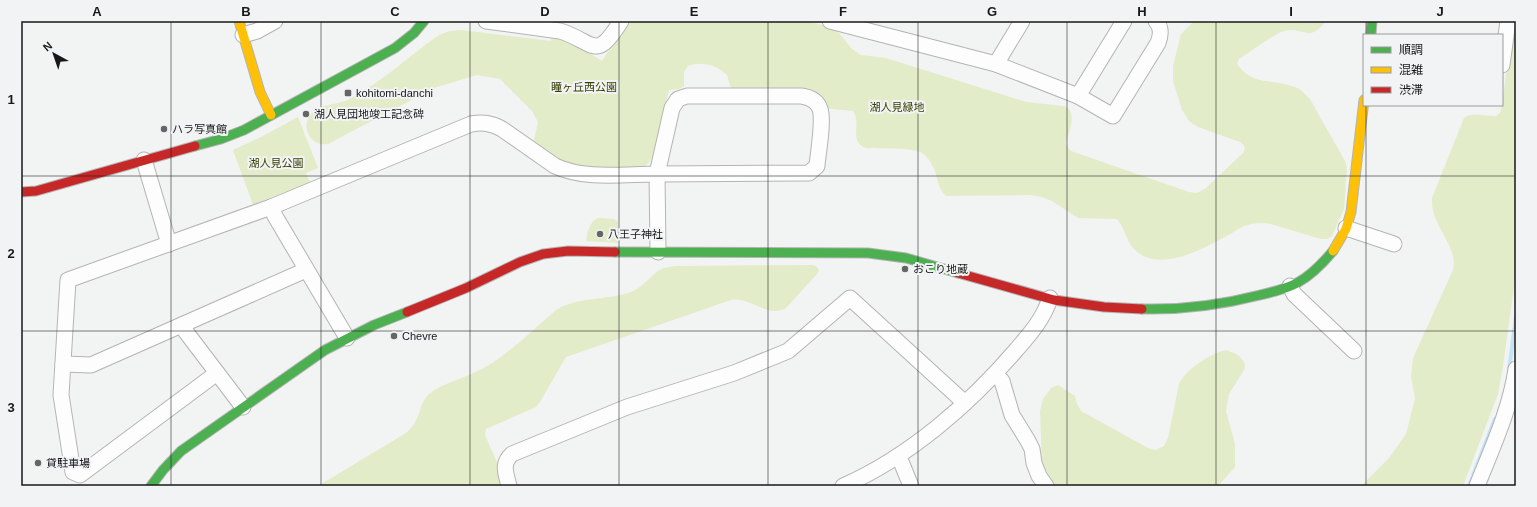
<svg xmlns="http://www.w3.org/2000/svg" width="1537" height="507" font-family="Arial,'Noto Sans JP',sans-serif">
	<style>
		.green { fill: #e3ecc9 }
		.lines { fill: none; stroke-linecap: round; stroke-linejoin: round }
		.stream { stroke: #c4e3f9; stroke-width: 4 }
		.street-casing { stroke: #b4b4b4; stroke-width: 17 }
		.fast-casing { stroke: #b4b4b4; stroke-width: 11 }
		.slow-casing { stroke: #b4b4b4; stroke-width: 11 }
		.jam-casing { stroke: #b4b4b4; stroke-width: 11 }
		.street { stroke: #fdfdfd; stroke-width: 15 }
		.fast { stroke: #4caf50; stroke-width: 9 }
		.slow { stroke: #ffc107; stroke-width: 9 }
		.jam { stroke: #c62828; stroke-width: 9 }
		.grid { fill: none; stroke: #181818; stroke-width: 1; stroke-opacity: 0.55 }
		.poi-dot { fill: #646565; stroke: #f1f3f4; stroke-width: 1.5 }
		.labels { text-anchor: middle; stroke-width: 4; stroke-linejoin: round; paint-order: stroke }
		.park-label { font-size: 11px; fill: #374102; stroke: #f1f3f4 }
		.poi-label { font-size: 11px; fill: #181818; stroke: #f1f3f4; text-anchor: start }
		.neatline { fill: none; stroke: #181818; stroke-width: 1.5 }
		.grid-label { font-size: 13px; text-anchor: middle; font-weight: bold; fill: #181818 }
	</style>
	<rect width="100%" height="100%" fill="#f2f3f3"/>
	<g class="green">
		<path d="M628,21H806L826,26L839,33L852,49L861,55L886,58L1026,102L1064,106C1078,111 1069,131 1066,143L1067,146L1071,151L1189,192L1197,193L1206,188L1243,153C1246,148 1245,145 1240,142L1198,127L1189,121L1182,110L1173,81V66L1181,34L1194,21H1326C1308,44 1304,26 1284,31C1274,34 1249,53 1239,59L1237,64C1253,87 1273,78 1295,87C1301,89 1305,94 1310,99L1345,161L1347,168L1344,209L1332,236L1327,239H1321L1271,224C1261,222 1254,223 1244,226C1217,241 1162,278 1134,249C1126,241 1125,228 1117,219L1078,218L1052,201L1042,197L1031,195L946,196C938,189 938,180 935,171C932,164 928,157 922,153C913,147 878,149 866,148C848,142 862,123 853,111L832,109L733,89L730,86L727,75C717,65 702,61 688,66L684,72V86L679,89L669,90L653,156C649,164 645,167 637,169L566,166L535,144L534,140L538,122L532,111L500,79L477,75L434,88L328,144C309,147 299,124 313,112C323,103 338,105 350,99C383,81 409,56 439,35L450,31L461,30L551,41L552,35L575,44L602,61Z"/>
		<path d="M1513,21H1516V272L1503,366L1498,394L1463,486H1361L1389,458L1406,434L1415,399L1411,376L1413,358L1453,270C1459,245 1430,227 1432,198L1464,118C1473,111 1485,117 1496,116L1500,113L1502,105Z"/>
		<polygon points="298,117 318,168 306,173 310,182 253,205 233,150 261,137"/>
		<path d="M599,218L614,219L618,222V243L586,241C587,233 590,220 599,218Z"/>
		<path d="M813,265L816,266L819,270L817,274L786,308C768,319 750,296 731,300L566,357L540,402L536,407L486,429L485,435L499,467L504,486H318L406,433C422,420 418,404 429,394C444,382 470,377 487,366C512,351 534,329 556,310C579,296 606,301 631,292C644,287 651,274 663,268C667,267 672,267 675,266Z"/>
		<path d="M1225,350C1234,352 1242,356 1245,365L1244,370L1229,394L1226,411L1235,444V467L1218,486H1052L1042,468L1040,411L1043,399L1051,388L1058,385L1075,396L1077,404L1081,411L1148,448L1156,450L1164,446L1168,438L1179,384C1186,369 1210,354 1225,350Z"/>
	</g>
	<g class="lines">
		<g class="stream">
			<polyline points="1509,370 1516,317"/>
			<polyline points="1469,486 1495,419"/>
		</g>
		<defs>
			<g id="street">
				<path d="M486,21L560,31C595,42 595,63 621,21"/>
				<path d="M830,21L996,64L1078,96L1113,116L1158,43C1161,35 1162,28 1156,21"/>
				<polyline points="243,35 257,31 275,21"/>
				<polyline points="996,64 1022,21"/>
				<polyline points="1502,65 1508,21"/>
				<path d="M687,96H801C809,97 817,100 820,109C824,121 818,153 817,166L809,173L657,174L672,108L678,99Z"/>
				<polyline points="1078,96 1124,21"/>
				<polyline points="144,160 169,244"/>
				<polyline points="271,207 275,216 347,338"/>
				<polyline points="1346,228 1394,244"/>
				<polyline points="1290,286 1294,294 1354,351"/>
				<polyline points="182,325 186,332 243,407"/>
				<polyline points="63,364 91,365 306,270"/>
				<path d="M217,373L80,475L73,472L61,395L68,280L271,207L471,124C483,122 491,123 502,129L555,166C585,180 624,174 657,174L658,252"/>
				<polyline points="995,374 1002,381 1012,415 1028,441 1032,449 1034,463 1039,476 1046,486"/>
				<polyline points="898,456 902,464 911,486"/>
				<path d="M509,486C506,473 501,464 512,454L627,407L734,373L788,351L850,298L965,403"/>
				<path d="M843,486C909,457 970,404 1017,349C1030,334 1044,318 1050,298"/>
				<path d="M1477,486C1492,448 1510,410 1516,369"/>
			</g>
			<g id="fast">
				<polyline points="1371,35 1372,21"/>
				<polyline points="195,146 221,139 244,130 395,48 414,33 424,21"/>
				<polyline points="615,252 868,253 906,258 958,273"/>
				<path d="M1142,309C1182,310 1221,305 1260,295C1273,292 1286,289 1297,283C1312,275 1323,263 1333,251"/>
				<polyline points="151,486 163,470 181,451 325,350 374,325 407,312"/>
			</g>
			<g id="slow">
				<polyline points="239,21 260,92 271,115"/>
				<polyline points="1333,251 1346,229 1351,212 1364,100"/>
			</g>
			<g id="jam">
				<polyline points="21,192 36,191 195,146"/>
				<polyline points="958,273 1054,300 1104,307 1142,309"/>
				<polyline points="407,312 466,288 520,262 543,254 568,251 615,252"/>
			</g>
		</defs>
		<use href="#street" class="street-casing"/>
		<use href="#fast" class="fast-casing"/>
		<use href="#slow" class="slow-casing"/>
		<use href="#jam" class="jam-casing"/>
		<use href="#street" class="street"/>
		<use href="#fast" class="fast"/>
		<use href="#slow" class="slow"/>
		<use href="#jam" class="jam"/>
	</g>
	<path class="grid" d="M171,21V486M321,21V486M470,21V486M619,21V486M768,21V486M918,21V486M1067,21V486M1216,21V486M1366,21V35M1366,105V486M21,176H1516M21,331H1516"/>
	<g class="poi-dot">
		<rect x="344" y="89" width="8" height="8" rx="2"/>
		<circle cx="306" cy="114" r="4"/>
		<circle cx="164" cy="129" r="4"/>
		<circle cx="600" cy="234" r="4"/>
		<circle cx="905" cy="269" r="4"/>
		<circle cx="394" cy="336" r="4"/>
		<circle cx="38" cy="463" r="4"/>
	</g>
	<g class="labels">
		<g class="park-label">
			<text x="584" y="91">瞳ヶ丘西公園</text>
			<text x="897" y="111">湖人見緑地</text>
			<text x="276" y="167">湖人見公園</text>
		</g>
		<g class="poi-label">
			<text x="356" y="97">kohitomi-danchi</text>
			<text x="314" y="118">湖人見団地竣工記念碑</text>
			<text x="172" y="133">ハラ写真館</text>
			<text x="608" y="238">八王子神社</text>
			<text x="913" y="273">おこり地蔵</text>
			<text x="402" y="340">Chevre</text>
			<text x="46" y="467">貸駐車場</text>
		</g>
	</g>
	<rect width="1537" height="507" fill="none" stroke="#f1f3f4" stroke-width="44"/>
	<rect x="1363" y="34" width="140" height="72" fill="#f1f3f4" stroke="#9a9b9c"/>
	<rect x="1371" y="47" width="20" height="6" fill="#4caf50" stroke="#9a9b9c"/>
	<text x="1399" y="54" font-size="12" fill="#181818">順調</text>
	<rect x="1371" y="67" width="20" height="6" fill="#ffc107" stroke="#9a9b9c"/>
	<text x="1399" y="74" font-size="12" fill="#181818">混雑</text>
	<rect x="1371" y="87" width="20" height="6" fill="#c62828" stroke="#9a9b9c"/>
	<text x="1399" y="94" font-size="12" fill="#181818">渋滞</text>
	<g transform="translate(54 54) rotate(320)" stroke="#f1f3f4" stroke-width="3" paint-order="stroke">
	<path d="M0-3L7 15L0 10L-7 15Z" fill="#181818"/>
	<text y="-6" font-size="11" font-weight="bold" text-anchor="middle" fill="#181818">N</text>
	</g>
	<rect x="22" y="22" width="1493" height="463" class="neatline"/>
	<g class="grid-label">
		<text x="97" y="16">A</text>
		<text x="246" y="16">B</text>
		<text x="395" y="16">C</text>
		<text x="545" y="16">D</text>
		<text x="694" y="16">E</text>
		<text x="843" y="16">F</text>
		<text x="992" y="16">G</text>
		<text x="1142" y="16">H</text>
		<text x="1291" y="16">I</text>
		<text x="1440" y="16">J</text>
		<text x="11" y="104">1</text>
		<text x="11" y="258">2</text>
		<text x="11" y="412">3</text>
	</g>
</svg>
